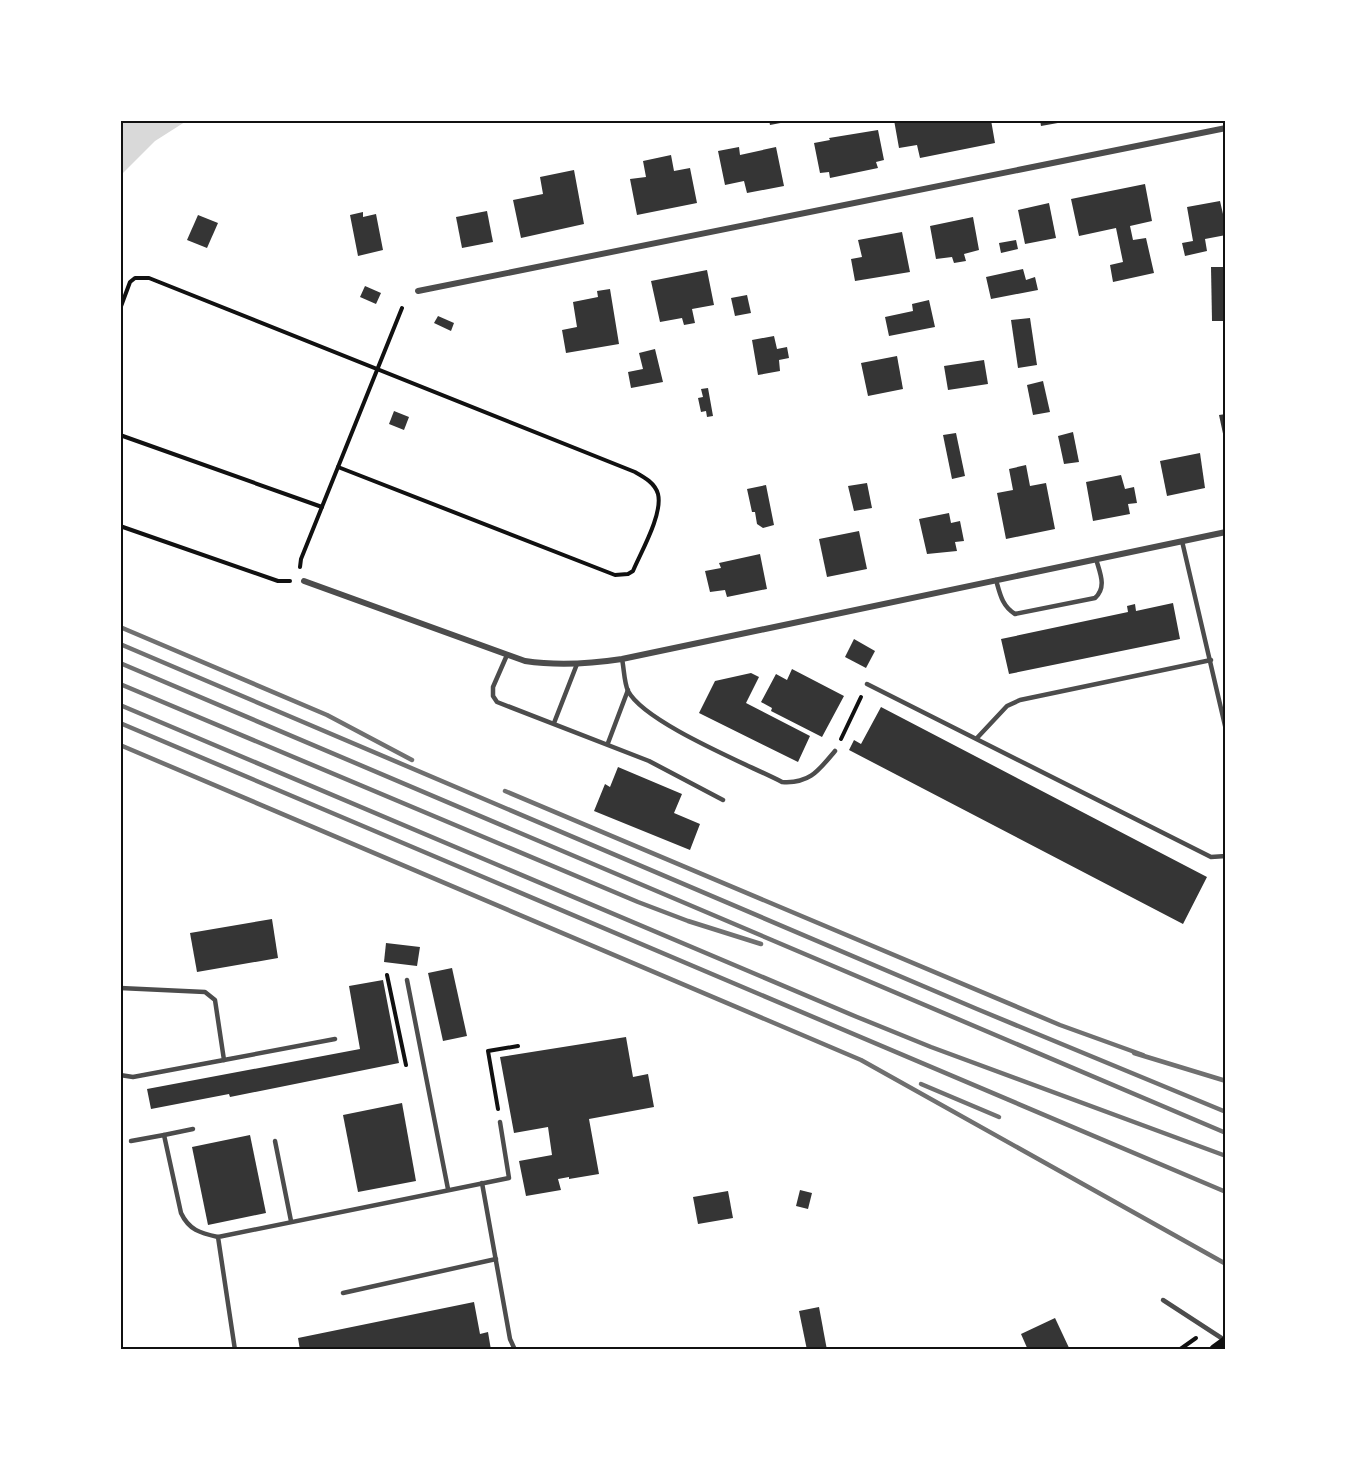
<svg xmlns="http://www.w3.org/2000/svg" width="1346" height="1470" font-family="Jost,sans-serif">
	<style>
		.water { fill: #d9d9d9 }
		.building { fill: #353535 }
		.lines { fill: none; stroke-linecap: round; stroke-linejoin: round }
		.path { stroke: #111; stroke-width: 4 }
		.service { stroke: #4c4c4c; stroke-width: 4.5 }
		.minor { stroke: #4c4c4c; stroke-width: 6 }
		.secondary { stroke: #111; stroke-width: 12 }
		.rail { stroke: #707070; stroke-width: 4.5 }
		.neatline { fill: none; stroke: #111; stroke-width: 2 }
	</style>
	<rect width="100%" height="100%" fill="#fff"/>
	<polygon class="water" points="120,120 188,120 155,141 120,176"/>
	<g class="building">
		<polygon points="769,120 791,120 791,121 770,125"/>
		<polygon points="894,120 991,120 995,143 920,158 917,145 899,148"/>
		<polygon points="1040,120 1069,120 1069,121 1041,126"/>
		<polygon points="878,130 884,160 876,162 878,168 830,178 829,172 820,173 814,143 830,140 829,138"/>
		<polygon points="739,147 740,155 776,147 784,186 747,193 744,181 725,185 718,151"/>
		<polygon points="671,155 674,171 690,168 697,203 637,215 630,179 646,177 643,161"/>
		<polygon points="574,170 584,224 521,238 513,200 543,194 540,177"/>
		<polygon points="1145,184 1152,221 1130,226 1133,240 1146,238 1154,273 1113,282 1110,265 1123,262 1116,228 1079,236 1071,199"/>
		<polygon points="1220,201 1223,214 1226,214 1226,235 1205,239 1207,251 1185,256 1182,243 1193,241 1187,207"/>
		<polygon points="1049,203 1056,238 1025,244 1018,210"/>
		<polygon points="487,211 493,242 462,248 456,217"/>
		<polygon points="363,212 363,217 376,214 383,250 358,256 350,215"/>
		<polygon points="198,215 218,223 207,248 187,240"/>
		<polygon points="973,217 979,250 964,254 966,261 954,263 952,257 936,259 930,226"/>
		<polygon points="902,232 910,272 855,281 851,259 862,257 858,240"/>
		<polygon points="1016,240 1018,249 1001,253 999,243"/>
		<polygon points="1211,267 1226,267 1226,321 1212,321"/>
		<polygon points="1023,269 1026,280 1035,277 1038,290 991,299 986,277"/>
		<polygon points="707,270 714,305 692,309 695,323 684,325 682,318 660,322 651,281"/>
		<polygon points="365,286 381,293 376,304 360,297"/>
		<polygon points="610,289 619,344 566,353 562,330 577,327 573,302 598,297 597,291"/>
		<polygon points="747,295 751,313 735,316 731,298"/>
		<polygon points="929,300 935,327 889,336 885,317 913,311 912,304"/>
		<polygon points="438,316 454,323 451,331 434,323"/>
		<polygon points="1030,318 1037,365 1018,368 1011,320"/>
		<polygon points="774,336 777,349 787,347 789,358 779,360 780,371 758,375 752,340"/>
		<polygon points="655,349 663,382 631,388 628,372 643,369 639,353"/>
		<polygon points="897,356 903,389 868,396 861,363"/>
		<polygon points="984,360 988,384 948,390 944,366"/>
		<polygon points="1043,381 1050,412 1033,415 1027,385"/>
		<polygon points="708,388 713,416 707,417 706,411 701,412 698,398 703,397 701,389"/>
		<polygon points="394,411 409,417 404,430 389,424"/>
		<polygon points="1226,414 1226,443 1225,443 1219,415"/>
		<polygon points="1073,432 1079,462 1064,464 1058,436"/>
		<polygon points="956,433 965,476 952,479 943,435"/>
		<polygon points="1200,453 1205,488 1167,496 1160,461"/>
		<polygon points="1026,465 1030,486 1046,483 1055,529 1006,539 997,493 1013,490 1009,469"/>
		<polygon points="1121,475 1125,489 1134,487 1137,503 1128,504 1130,514 1093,521 1086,482"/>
		<polygon points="867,483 872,508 854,511 848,486"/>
		<polygon points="766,485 774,525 763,528 757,524 755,512 752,512 747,489"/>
		<polygon points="949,513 951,523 960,521 964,541 955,542 957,551 927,554 919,519"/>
		<polygon points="859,531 867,569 827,577 819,539"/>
		<polygon points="760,554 767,589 727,597 725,590 710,592 705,571 721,568 719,563"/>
		<polygon points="1173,603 1180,639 1009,674 1001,639 1128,612 1127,606 1135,604 1136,611"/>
		<polygon points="854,639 875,651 866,668 845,657"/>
		<polygon points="792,669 844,696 822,737 771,711 772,708 761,702 776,674 787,680"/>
		<polygon points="751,673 759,677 746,703 810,736 798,762 699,713 715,681"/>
		<polygon points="881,707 1207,877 1183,924 849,750 854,740 861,744"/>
		<polygon points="618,767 682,794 674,813 700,824 690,850 594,811 605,784 610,787"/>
		<polygon points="272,919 278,958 197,972 190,933"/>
		<polygon points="386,943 420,947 417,966 384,962"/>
		<polygon points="452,968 467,1036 443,1041 428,973"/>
		<polygon points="383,980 399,1063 230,1097 229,1094 151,1109 147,1089 360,1049 349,986"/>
		<polygon points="626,1037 633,1077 648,1074 654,1107 589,1119 599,1174 569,1179 569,1177 558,1179 561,1190 526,1196 519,1161 552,1155 548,1127 514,1133 500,1057"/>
		<polygon points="402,1103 416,1181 358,1192 343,1115"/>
		<polygon points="250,1135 266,1213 208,1225 192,1147"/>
		<polygon points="800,1190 812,1193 808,1209 796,1206"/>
		<polygon points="728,1191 733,1218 698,1224 693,1197"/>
		<polygon points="474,1302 480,1334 488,1332 491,1350 300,1350 298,1338"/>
		<polygon points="819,1307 827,1350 807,1350 799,1311"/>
		<polygon points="1055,1318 1070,1350 1028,1350 1021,1334"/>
	</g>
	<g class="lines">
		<g class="path">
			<path d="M120,309L130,282L135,278H149L635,472C644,477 655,483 658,494C663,514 641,552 633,571L628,574L615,575L338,467"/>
			<polyline points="120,435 322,507"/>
			<polyline points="120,526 278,581 290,581"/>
			<polyline points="300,567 301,559 402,308"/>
			<polyline points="841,739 861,697"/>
			<polyline points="387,975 406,1065"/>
			<polyline points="498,1109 488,1051 518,1046"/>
			<polyline points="1179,1350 1196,1338"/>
		</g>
		<g class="service">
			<polyline points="1182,541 1226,730"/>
			<path d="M996,580C1000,594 1002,606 1015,614L1095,598C1107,587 1100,573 1096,559"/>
			<polyline points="507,655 493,687 493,696 497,702 649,761 723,800"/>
			<path d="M622,659C624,668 624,682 628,691C645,723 747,764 782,782C810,784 819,770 835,751"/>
			<polyline points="867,684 1211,857 1226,856"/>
			<polyline points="554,723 577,664"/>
			<polyline points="977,738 1007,706 1020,700 1211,660"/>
			<polyline points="608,743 628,690"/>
			<polyline points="407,980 448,1189"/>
			<polyline points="120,988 205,992 215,1000 224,1060 133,1077 120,1075"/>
			<polyline points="224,1060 335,1039"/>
			<polyline points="164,1135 193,1129"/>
			<path d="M131,1141L164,1135L181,1213C189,1230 200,1233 218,1237"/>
			<polyline points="275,1141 291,1221"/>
			<polyline points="482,1183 510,1339 515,1350"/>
			<polyline points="343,1293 496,1259"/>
			<polyline points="1163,1300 1226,1341"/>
			<polyline points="235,1350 218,1237 509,1178 500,1122"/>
		</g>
		<g class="minor">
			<polyline points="418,291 1226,128"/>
			<path d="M304,581L525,661C558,666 589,664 622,659L1226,532"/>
		</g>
		<polyline class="secondary" points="1215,1350 1226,1342"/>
		<g class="rail">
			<polyline points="120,627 327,715 412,760"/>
			<polyline points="120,644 977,1009 1226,1112"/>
			<polyline points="120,663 1226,1133"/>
			<polyline points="120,684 638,902 688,921 761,944"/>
			<polyline points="120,705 857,1017 931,1047 1226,1156"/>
			<polyline points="120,723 1226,1192"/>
			<polyline points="120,745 861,1060 1226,1264"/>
			<polyline points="505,791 1060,1025 1143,1055"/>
			<polyline points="1134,1053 1226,1081"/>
			<polyline points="921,1084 999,1117"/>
		</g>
	</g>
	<rect width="1346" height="1470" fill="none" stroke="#ffffff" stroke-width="243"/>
	<rect x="122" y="122" width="1102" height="1226" class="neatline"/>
</svg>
